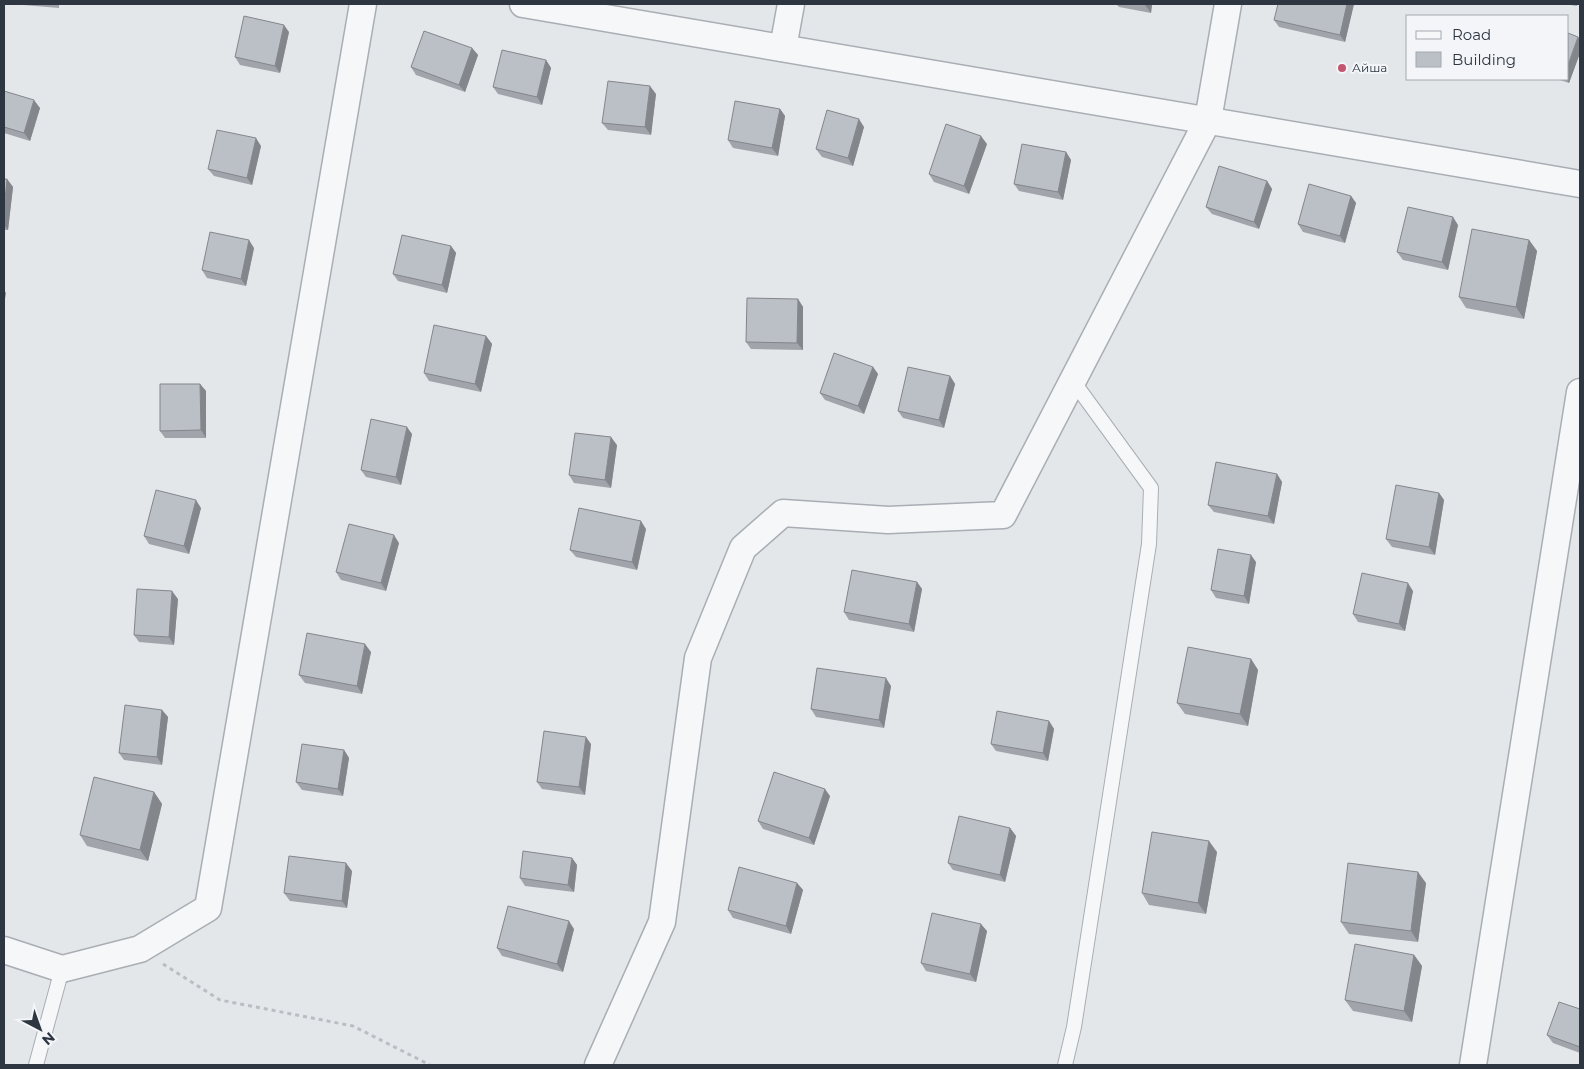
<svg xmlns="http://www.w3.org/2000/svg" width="1584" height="1069" font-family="Montserrat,sans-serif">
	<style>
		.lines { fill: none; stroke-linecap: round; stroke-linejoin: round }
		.lane-casing { stroke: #a9aeb4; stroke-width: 16 }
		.street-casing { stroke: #a9aeb4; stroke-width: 29 }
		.path { stroke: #babdc2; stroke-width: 3; stroke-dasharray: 4 4; stroke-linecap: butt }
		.lane { stroke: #f6f7f9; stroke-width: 14 }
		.street { stroke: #f6f7f9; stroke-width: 26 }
		.wall { fill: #a1a5ab }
		.shaded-wall { fill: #83868b }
		.building { fill: #bbc0c7; stroke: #83868b }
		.poi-dot { fill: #c3556f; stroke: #f3f5f8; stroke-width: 2 }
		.labels { text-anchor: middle; stroke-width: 4; stroke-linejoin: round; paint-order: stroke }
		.poi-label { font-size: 12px; fill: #2d3641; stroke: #f3f5f8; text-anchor: start }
	</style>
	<rect width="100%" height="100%" fill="#e4e7ea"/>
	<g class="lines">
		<defs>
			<g id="lane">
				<polyline points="36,1065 62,969"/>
				<polyline points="1065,1065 1074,1027 1149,544 1151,488 1073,381"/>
			</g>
			<g id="street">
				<polyline points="523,4 1580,184"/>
				<polyline points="783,48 791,4"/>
				<polyline points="4,950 62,969 140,949 208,908 363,4"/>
				<polyline points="598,1065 662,922 698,658 743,548 783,513 888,520 1003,515 1208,120 1228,4"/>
				<polyline points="1473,1065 1580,392"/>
			</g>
		</defs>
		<use href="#lane" class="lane-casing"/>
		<use href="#street" class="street-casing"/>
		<polyline class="path" points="163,964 220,1000 353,1026 430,1065"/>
		<use href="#lane" class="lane"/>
		<use href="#street" class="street"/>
	</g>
	<g class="wall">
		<polygon points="11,4 59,4 59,8"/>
		<polygon points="1116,4 1152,4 1151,13 1119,7"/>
		<polygon points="1354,4 1345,42 1279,27 1274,20"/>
		<polygon points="1564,4 1577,4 1577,6"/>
		<polygon points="289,32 280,73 240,65 235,57"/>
		<polygon points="1578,37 1580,39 1580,53 1569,83 1557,79 1568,79"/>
		<polygon points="472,48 478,55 465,92 416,75 411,67"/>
		<polygon points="546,60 551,68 542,105 498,94 493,87"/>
		<polygon points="4,91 40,108 30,141 4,133"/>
		<polygon points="656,94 651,135 608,130 602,123"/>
		<polygon points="780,109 785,116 778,156 733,148 728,140"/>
		<polygon points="864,127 853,166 822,157 816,149"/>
		<polygon points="987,144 969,194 934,182 929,174"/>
		<polygon points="261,146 252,185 214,176 208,169"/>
		<polygon points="1066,152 1071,160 1063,200 1019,191 1014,184"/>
		<polygon points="4,179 7,179 13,187 8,230 4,230"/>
		<polygon points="1267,181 1272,189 1259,229 1212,214 1206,207"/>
		<polygon points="1351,196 1356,203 1345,243 1303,232 1298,224"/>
		<polygon points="1458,225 1448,270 1403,260 1397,252"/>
		<polygon points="1529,240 1537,251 1524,319 1466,308 1459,297"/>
		<polygon points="451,246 456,253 447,293 398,281 393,274"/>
		<polygon points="254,248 246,286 207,278 202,270"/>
		<polygon points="798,299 803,307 803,350 751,349 746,342"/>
		<polygon points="486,336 492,344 481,392 429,381 424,373"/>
		<polygon points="873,367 878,374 864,414 825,400 820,393"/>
		<polygon points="950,376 955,384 944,428 903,418 898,411"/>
		<polygon points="200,384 206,391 206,438 165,438 160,431"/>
		<polygon points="412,434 401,485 366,477 361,470"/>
		<polygon points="617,445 611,488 574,483 569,475"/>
		<polygon points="1277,474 1282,482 1274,524 1214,512 1208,505"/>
		<polygon points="1439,493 1444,500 1435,555 1392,547 1386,539"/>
		<polygon points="201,508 189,554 149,544 144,536"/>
		<polygon points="646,529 637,570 576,557 570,550"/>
		<polygon points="399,543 386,591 341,580 336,572"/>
		<polygon points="1256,562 1249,604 1216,598 1211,590"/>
		<polygon points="917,582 922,589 914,632 849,620 844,612"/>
		<polygon points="1413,591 1405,631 1358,622 1353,614"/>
		<polygon points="178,599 174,645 139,642 134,635"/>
		<polygon points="371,652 362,694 305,683 299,675"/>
		<polygon points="1251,659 1258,670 1248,726 1185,714 1177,703"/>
		<polygon points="891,686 884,728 816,717 811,709"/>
		<polygon points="162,710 168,717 162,765 124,760 119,753"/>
		<polygon points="1049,721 1054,729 1048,761 996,751 991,744"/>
		<polygon points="591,744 585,795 542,789 537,782"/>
		<polygon points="344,750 349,758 343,796 302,790 296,782"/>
		<polygon points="154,792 162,804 148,861 87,846 80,835"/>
		<polygon points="830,796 814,845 763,829 758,821"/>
		<polygon points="1010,828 1016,836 1005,882 953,870 948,863"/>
		<polygon points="1217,852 1206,914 1149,905 1142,893"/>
		<polygon points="572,858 577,865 574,892 525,886 520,878"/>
		<polygon points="352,871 347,908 290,901 284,893"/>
		<polygon points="797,883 803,890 791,934 733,918 728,910"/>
		<polygon points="1426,883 1418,942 1349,934 1341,922"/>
		<polygon points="574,929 563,972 502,956 497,948"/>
		<polygon points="987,931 976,982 926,971 921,963"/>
		<polygon points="1414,955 1422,966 1412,1022 1353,1011 1345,1000"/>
		<polygon points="1580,1009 1580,1053 1553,1043 1547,1035"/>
	</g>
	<g class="shaded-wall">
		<polygon points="1145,4 1152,4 1151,13 1145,5"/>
		<polygon points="1347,4 1354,4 1345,42 1340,35"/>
		<polygon points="284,25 289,32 280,73 275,66"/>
		<polygon points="1578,37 1580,39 1580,53 1569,83 1566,79 1568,79 1568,65"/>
		<polygon points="472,48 478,55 465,92 459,85"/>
		<polygon points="546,60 551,68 542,105 537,97"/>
		<polygon points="650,86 656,94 651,135 645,127"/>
		<polygon points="34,100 40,108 30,141 24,133"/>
		<polygon points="780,109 785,116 778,156 772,148"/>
		<polygon points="859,119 864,127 853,166 848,158"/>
		<polygon points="981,136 987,144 969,194 964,186"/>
		<polygon points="256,138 261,146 252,185 247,178"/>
		<polygon points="1066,152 1071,160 1063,200 1058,192"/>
		<polygon points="7,179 13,187 8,230 4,225 4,211"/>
		<polygon points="1267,181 1272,189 1259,229 1254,222"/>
		<polygon points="1351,196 1356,203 1345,243 1340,236"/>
		<polygon points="1453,217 1458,225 1448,270 1442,262"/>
		<polygon points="249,240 254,248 246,286 241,279"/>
		<polygon points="1529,240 1537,251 1524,319 1516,307"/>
		<polygon points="451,246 456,253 447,293 442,285"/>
		<polygon points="4,290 6,293 4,305"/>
		<polygon points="798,299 803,307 803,350 797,343"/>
		<polygon points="486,336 492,344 481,392 475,384"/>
		<polygon points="873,367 878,374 864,414 858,406"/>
		<polygon points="950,376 955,384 944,428 939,420"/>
		<polygon points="200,384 206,391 206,438 201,430"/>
		<polygon points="407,427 412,434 401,485 396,477"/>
		<polygon points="611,437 617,445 611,488 605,480"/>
		<polygon points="1277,474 1282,482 1274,524 1268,516"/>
		<polygon points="1439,493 1444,500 1435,555 1429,547"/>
		<polygon points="196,500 201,508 189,554 184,546"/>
		<polygon points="641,521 646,529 637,570 632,562"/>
		<polygon points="394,535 399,543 386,591 381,583"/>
		<polygon points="1251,555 1256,562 1249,604 1244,596"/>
		<polygon points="917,582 922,589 914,632 909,624"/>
		<polygon points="1408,583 1413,591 1405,631 1399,624"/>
		<polygon points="172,591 178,599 174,645 169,637"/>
		<polygon points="365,644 371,652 362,694 357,686"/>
		<polygon points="1251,659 1258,670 1248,726 1240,714"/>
		<polygon points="886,678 891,686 884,728 879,720"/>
		<polygon points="162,710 168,717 162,765 157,757"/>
		<polygon points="1049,721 1054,729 1048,761 1043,753"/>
		<polygon points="586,737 591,744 585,795 579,787"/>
		<polygon points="344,750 349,758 343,796 338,789"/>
		<polygon points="825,789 830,796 814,845 809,838"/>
		<polygon points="154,792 162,804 148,861 140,850"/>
		<polygon points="1010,828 1016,836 1005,882 1000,875"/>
		<polygon points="1209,841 1217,852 1206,914 1198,903"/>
		<polygon points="572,858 577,865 574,892 568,885"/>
		<polygon points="346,863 352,871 347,908 342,901"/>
		<polygon points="1418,872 1426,883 1418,942 1411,931"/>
		<polygon points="797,883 803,890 791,934 786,926"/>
		<polygon points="569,921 574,929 563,972 557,964"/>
		<polygon points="981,924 987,931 976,982 970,974"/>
		<polygon points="1414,955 1422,966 1412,1022 1404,1011"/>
	</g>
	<g class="building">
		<polygon points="1278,4 1347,4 1340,35 1274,20"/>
		<polygon points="244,16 284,25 275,66 235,57"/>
		<polygon points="424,31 472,48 459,85 411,67"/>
		<polygon points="1568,33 1578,37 1568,65"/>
		<polygon points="502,50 546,60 537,97 493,87"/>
		<polygon points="608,81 650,86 645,127 602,123"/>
		<polygon points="4,91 34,100 24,133 4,127"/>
		<polygon points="735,101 780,109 772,148 728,140"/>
		<polygon points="827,110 859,119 848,158 816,149"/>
		<polygon points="946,124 981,136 964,186 929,174"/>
		<polygon points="217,130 256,138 247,178 208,169"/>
		<polygon points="1022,144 1066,152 1058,192 1014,184"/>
		<polygon points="1219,166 1267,181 1254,222 1206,207"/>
		<polygon points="4,179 7,179 4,211"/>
		<polygon points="1309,184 1351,196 1340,236 1298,224"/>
		<polygon points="1408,207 1453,217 1442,262 1397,252"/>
		<polygon points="1472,229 1529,240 1516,307 1459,297"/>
		<polygon points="210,232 249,240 241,279 202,270"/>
		<polygon points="402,235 451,246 442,285 393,274"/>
		<polygon points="747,298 798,299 797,343 746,342"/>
		<polygon points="434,325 486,336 475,384 424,373"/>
		<polygon points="834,353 873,367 858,406 820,393"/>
		<polygon points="908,367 950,376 939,420 898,411"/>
		<polygon points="160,384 200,384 201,430 160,431"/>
		<polygon points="371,419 407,427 396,477 361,470"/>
		<polygon points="575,433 611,437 605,480 569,475"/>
		<polygon points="1216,462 1277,474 1268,516 1208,505"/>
		<polygon points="1396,485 1439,493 1429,547 1386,539"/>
		<polygon points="156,490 196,500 184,546 144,536"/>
		<polygon points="579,508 641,521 632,562 570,550"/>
		<polygon points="349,524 394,535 381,583 336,572"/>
		<polygon points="1218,549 1251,555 1244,596 1211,590"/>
		<polygon points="852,570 917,582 909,624 844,612"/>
		<polygon points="1362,573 1408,583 1399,624 1353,614"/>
		<polygon points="137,589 172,591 169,637 134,635"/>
		<polygon points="307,633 365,644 357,686 299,675"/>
		<polygon points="1188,647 1251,659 1240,714 1177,703"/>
		<polygon points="817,668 886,678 879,720 811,709"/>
		<polygon points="125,705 162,710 157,757 119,753"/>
		<polygon points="997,711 1049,721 1043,753 991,744"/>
		<polygon points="544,731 586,737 579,787 537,782"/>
		<polygon points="302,744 344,750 338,789 296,782"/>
		<polygon points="774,772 825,789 809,838 758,821"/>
		<polygon points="94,777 154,792 140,850 80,835"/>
		<polygon points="959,816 1010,828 1000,875 948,863"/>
		<polygon points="1152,832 1209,841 1198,903 1142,893"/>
		<polygon points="523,851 572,858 568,885 520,878"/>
		<polygon points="289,856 346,863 342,901 284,893"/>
		<polygon points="1348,863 1418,872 1411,931 1341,922"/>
		<polygon points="739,867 797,883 786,926 728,910"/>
		<polygon points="508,906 569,921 557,964 497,948"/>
		<polygon points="932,913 981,924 970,974 921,963"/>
		<polygon points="1355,944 1414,955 1404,1011 1345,1000"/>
		<polygon points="1559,1002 1580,1009 1580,1047 1547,1035"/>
	</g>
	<circle class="poi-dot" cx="1342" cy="68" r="5"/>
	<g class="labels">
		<g class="poi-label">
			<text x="1352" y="72">Айша</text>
		</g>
	</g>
	<rect width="1584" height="1069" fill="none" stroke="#2d3641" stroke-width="10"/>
	<rect x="1406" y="15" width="162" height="65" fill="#f3f5f8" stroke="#a4a9af"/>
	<rect x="1416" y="31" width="25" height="8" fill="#f6f7f9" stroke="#a4a9af"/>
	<text x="1452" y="40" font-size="15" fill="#2d3641">Road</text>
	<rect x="1416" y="52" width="25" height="15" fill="#bbc0c7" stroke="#a4a9af"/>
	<text x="1452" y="65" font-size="15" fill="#2d3641">Building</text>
	<g transform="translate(40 1029) rotate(139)" stroke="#f3f5f8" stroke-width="4" paint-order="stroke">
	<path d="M0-4L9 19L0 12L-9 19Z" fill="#2d3641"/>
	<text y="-8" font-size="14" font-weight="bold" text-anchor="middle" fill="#2d3641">N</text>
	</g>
</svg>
